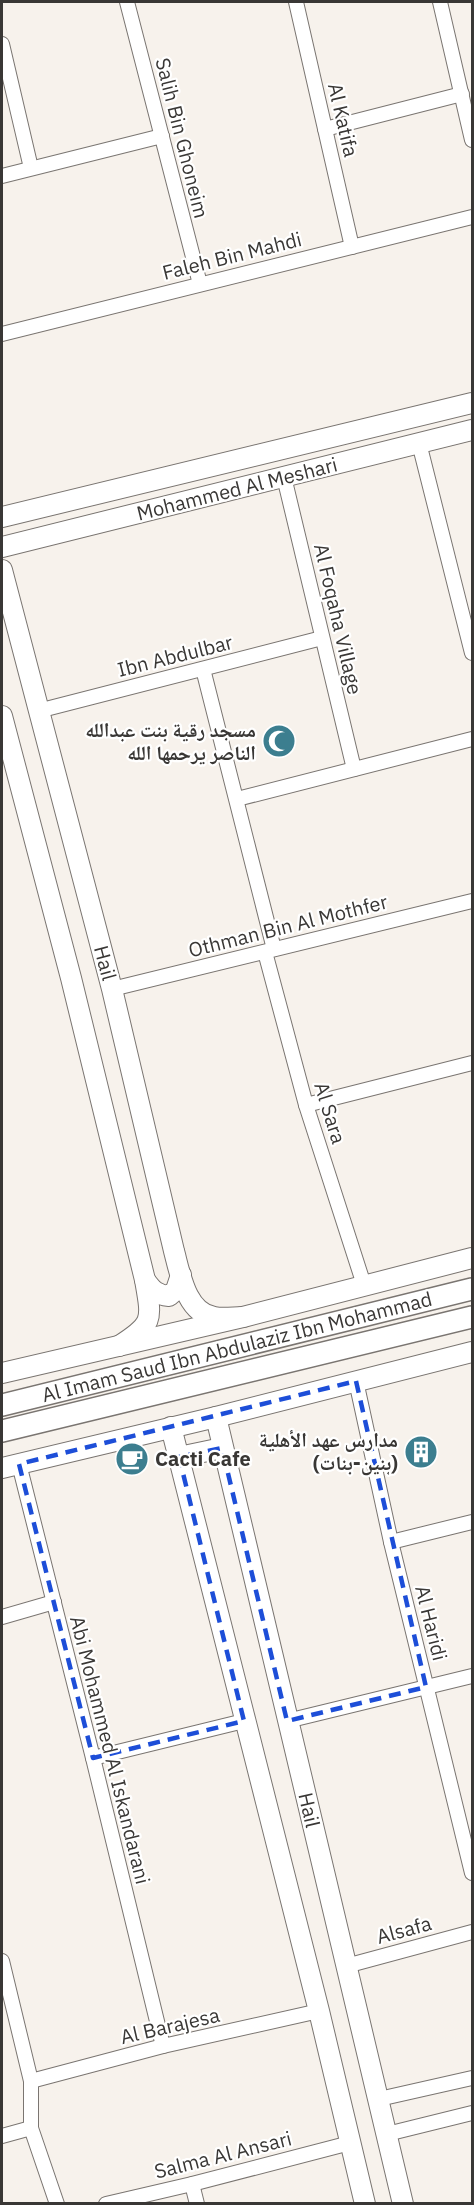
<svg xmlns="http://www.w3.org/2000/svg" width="474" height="2205" font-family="'IBM Plex Sans','Noto Naskh Arabic',sans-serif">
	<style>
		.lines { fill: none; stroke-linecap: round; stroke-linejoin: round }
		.street-casing { stroke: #7a7571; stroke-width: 16 }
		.secondary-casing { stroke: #7a7571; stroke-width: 22 }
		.primary-casing { stroke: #7a7571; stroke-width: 24 }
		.street { stroke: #fff; stroke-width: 14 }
		.secondary { stroke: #fff; stroke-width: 20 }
		.primary { stroke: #fff; stroke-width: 21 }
		.marked { fill: none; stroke: #1d4ed8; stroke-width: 4.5; stroke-dasharray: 12 8; stroke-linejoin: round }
		.labels { text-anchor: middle; stroke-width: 4.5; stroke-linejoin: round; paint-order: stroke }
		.street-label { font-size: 20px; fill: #393735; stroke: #fff }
		.poi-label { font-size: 20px; font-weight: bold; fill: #393735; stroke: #fff; text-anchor: end }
	</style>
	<rect width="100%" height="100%" fill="#f7f2ec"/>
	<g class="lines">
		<defs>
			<g id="street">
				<polyline points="127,2 200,284"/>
				<polyline points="296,2 352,247"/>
				<polyline points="440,2 472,140"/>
				<polyline points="2,44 31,168"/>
				<polyline points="325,129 462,94"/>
				<polyline points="2,176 162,136"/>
				<polyline points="2,334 472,217"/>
				<polyline points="419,443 472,653"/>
				<polyline points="284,477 354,769"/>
				<polyline points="203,669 274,949"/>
				<polyline points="38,711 322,638"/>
				<polyline points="237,799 472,739"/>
				<polyline points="265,952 306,1105 364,1285"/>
				<polyline points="112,989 472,901"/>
				<polyline points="306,1105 472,1063"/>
				<polyline points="356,1381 391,1542 472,1873"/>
				<polyline points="19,1464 93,1758 163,2046"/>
				<polyline points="391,1542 472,1522"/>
				<polyline points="2,1617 54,1602"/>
				<polyline points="287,1721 472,1676"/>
				<polyline points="93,1758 244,1721"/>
				<polyline points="2,1961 31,2081 31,2128 57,2204"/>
				<polyline points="346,1966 472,1932"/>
				<polyline points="31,2081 163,2046 319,2011"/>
				<polyline points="379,2099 472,2078"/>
				<polyline points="387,2134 472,2113"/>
				<polyline points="2,2136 31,2128"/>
				<polyline points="192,2184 197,2204"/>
				<polyline points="106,2204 192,2184 350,2143"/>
			</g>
			<g id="secondary">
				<polyline points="2,517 472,403"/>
				<polyline points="2,547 472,430"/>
				<path d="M2,570L112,989L174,1251C180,1273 186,1313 214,1317C223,1319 234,1317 243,1317"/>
				<path d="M2,716L71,978L145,1280C152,1320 154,1324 119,1346"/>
				<path d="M145,1280C152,1290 157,1295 169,1296L176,1290L181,1275"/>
				<polyline points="2,1373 243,1317 472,1258"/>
				<polyline points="216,1417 403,2204"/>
				<polyline points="171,1427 319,2011 365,2204"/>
				<polyline points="179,1457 222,1448"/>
				<polyline points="2,1468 216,1417 472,1352"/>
			</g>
			<g id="primary">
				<polyline points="2,1405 472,1289"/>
				<polyline points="2,1431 472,1317"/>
			</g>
		</defs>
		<use href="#street" class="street-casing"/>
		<use href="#secondary" class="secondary-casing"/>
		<use href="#primary" class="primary-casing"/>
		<use href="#street" class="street"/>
		<use href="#secondary" class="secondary"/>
		<use href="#primary" class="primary"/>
	</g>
	<path class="marked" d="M356,1381L426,1687L287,1721L222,1448L179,1457L244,1721L93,1758L19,1464Z"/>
	<defs>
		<symbol id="mosque-disc" viewBox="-11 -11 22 22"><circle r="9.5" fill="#3c7e8f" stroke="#fff"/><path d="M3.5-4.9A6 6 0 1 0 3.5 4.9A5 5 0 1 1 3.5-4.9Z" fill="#fff"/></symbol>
		<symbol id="building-disc" viewBox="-11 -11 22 22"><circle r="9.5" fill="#3c7e8f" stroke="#fff"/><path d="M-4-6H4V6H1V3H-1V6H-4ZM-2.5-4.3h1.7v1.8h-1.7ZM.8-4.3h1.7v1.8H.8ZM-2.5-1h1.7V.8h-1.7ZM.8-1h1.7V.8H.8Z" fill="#fff"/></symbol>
		<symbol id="cafe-disc" viewBox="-11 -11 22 22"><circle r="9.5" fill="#3c7e8f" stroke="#fff"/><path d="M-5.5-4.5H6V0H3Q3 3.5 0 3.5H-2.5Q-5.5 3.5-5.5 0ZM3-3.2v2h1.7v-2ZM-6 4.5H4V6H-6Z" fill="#fff"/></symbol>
	</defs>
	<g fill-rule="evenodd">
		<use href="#mosque-disc" x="260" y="722" width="38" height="38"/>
		<use href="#building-disc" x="402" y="1433" width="38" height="38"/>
		<use href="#cafe-disc" x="113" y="1440" width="38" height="38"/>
	</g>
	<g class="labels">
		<g class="street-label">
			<text transform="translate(343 120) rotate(77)" y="7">Al Katifa</text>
			<text transform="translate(182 138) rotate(76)" y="7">Salih Bin Ghoneim</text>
			<text transform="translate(232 256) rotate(-14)" y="7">Faleh Bin Mahdi</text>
			<text transform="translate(237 489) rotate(-14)" y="7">Mohammed Al Meshari</text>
			<text transform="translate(338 619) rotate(77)" y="7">Al Foqaha Village</text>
			<text transform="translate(175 656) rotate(-14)" y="7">Ibn Abdulbar</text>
			<text transform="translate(288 926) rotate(-14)" y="7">Othman Bin Al Mothfer</text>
			<text transform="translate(105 963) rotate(75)" y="7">Hail</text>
			<text transform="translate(330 1113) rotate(73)" y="7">Al Sara</text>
			<text transform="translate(237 1347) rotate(-14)" y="7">Al Imam Saud Ibn Abdulaziz Ibn Mohammad</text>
			<text transform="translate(431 1623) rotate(76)" y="7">Al Haridi</text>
			<text transform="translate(110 1750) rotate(76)" y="7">Abi Mohammed Al Iskandarani</text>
			<text transform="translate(309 1810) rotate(77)" y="7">Hail</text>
			<text transform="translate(404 1930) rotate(-15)" y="7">Alsafa</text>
			<text transform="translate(170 2026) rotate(-13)" y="7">Al Barajesa</text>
			<text transform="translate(223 2155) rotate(-14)" y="7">Salma Al Ansari</text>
		</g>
		<g class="poi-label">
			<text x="256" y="737">مسجد رقية بنت عبدالله<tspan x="256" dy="23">الناصر يرحمها الله</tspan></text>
			<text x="398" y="1447">مدارس عهد الأهلية<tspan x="398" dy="23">(بنين-بنات)</tspan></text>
			<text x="155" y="1466" text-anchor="start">Cacti Cafe</text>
		</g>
	</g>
	<rect width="474" height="2205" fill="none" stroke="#393735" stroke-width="6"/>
</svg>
